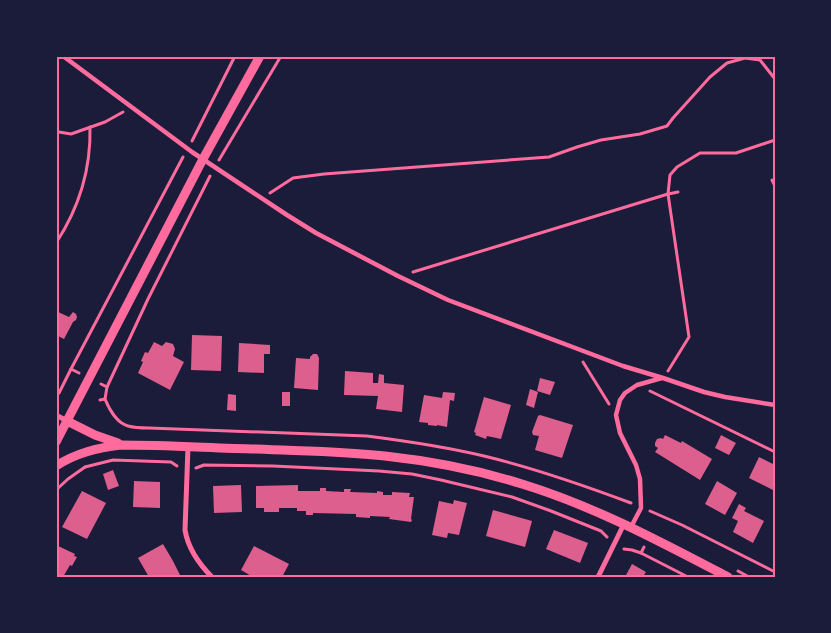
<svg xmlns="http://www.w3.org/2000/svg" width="831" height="633" font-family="'Alegreya Sans',sans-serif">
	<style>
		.building { fill: #dd5f8e }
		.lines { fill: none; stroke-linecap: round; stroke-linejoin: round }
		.path { stroke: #ff6b9d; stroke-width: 3 }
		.pedestrian { stroke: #ff6b9d; stroke-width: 4.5 }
		.minor { stroke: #ff6b9d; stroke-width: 5 }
		.tertiary { stroke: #ff6b9d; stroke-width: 9 }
		.neatline { fill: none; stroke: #ff6b9d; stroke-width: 2 }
	</style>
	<rect width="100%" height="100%" fill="#1b1b3a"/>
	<g class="building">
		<polygon points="56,311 69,317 73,312 76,314 77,317 76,320 73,322 64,339 56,335"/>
		<polygon points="192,335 222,336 221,371 191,370"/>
		<polygon points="154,342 162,346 166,342 173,344 175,349 173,356 184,362 170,390 138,373 143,362 141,361 145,352 148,353"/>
		<polygon points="239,343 270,345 270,354 264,354 264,373 238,372"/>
		<polygon points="313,354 317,354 319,358 318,390 294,388 296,358 310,359 310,357"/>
		<polygon points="345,371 373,373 373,383 378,383 379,374 384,375 384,383 404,385 402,412 376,409 378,396 344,395"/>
		<polygon points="540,378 555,382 550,395 537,391"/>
		<polygon points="530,389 538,392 534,408 526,405"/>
		<rect x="282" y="392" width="8" height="14"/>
		<polygon points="443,392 455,393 454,401 450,400 447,427 437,425 437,426 428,425 428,423 419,422 424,395 442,398"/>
		<polygon points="228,394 236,395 236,411 227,410"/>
		<polygon points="484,397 511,405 501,439 487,436 486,439 475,435 476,433 474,432"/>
		<polygon points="540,415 573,425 562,458 535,450 539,436 533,435 532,432 538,416"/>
		<polygon points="665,435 681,443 682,441 712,459 700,480 655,452 658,448 655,446 655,443 657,439 661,438 663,439"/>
		<polygon points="721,435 736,443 729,455 715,448"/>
		<polygon points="759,457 775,465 775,491 749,478"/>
		<polygon points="113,470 119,486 108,490 103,474"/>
		<polygon points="134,481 160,482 160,508 133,507"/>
		<polygon points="717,481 737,493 725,515 705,504"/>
		<polygon points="241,485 242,512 214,513 213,486"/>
		<polygon points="298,485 298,491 320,491 320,488 326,488 326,491 344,492 344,489 351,489 350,492 377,493 377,491 383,492 383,495 392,495 392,492 410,493 409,497 414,497 411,519 412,520 411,522 389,519 390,517 370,516 370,518 356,517 356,514 313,513 313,515 306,515 306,511 297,511 297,508 279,508 279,512 264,512 264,508 256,508 256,486"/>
		<polygon points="82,491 106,503 87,539 62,527"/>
		<polygon points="454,500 467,503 459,535 448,533 447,538 432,535 439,501 453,504"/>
		<polygon points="739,504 746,508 744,511 764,521 753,543 733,532 738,521 732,518"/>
		<polygon points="493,510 532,521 525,547 486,536"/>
		<polygon points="554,530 588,543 580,563 546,549"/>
		<polygon points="163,544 173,561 181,577 149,577 138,558"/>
		<polygon points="56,545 75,554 74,556 77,557 72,566 70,565 63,577 56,577"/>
		<polygon points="254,546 289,564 282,577 253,577 241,570"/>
		<polygon points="632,564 646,572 644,575 648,577 625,577"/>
	</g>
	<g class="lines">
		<g class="path">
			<polyline points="56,130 59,132 71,134 105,122 123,112"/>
			<polyline points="192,141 235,56"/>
			<polyline points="219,160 281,56"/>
			<polyline points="772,180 775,186"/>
			<polyline points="270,193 293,178 324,174 549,157 577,147 601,140 640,134 667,126 673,118 710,77 727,63 745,58 760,60 775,79"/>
			<path d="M56,243C79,208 91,168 90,127"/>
			<polyline points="413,272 668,194 678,192"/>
			<polyline points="583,362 609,404"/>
			<polyline points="71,369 183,157"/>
			<polyline points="668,371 689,337 668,194 670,175 677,167 700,153 736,153 775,140"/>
			<polyline points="101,384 107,387 105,399"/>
			<polyline points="107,387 148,299 210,176"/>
			<polyline points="650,391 775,452"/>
			<polyline points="56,394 59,393 71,369 79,373"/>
			<path d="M100,400L105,399C109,409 117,423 128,426C135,428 142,428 149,428L367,436C406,441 446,447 484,456C534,468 583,485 631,503"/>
			<polyline points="85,467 113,460 171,462 177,466"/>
			<polyline points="196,468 204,465 273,466 379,471 412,474 441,480 512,497 551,511 601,531 607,537"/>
			<polyline points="56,490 68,479 85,467"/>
			<polyline points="650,511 682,525 775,572"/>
			<polyline points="624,549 632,550 641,553 644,547"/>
			<polyline points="641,553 688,577"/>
			<polyline points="738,571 749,577"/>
		</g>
		<g class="pedestrian">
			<polyline points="63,56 192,152 287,215 316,233 398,276 448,300 623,366 663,378 704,392 725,397 775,405"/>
			<polyline points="631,527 641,508 640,479 636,465 620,433 616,415 620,400 625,393 637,385 662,378"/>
		</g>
		<g class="minor">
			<polyline points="56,415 67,421"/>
			<path d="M188,447L185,530C188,548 199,564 212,577"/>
			<polyline points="598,577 624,524"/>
		</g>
		<g class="tertiary">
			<polyline points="67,421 95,435 118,443"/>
			<polyline points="56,442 203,159 260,56"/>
			<path d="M56,466C76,453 97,448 121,445C166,445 212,448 257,449C300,451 343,451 385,456C431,461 478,470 522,484C594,506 661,542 728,577"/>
		</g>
	</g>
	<rect width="831" height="633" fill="none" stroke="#1b1b3a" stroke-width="115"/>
	<rect x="58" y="58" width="716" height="518" class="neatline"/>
</svg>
